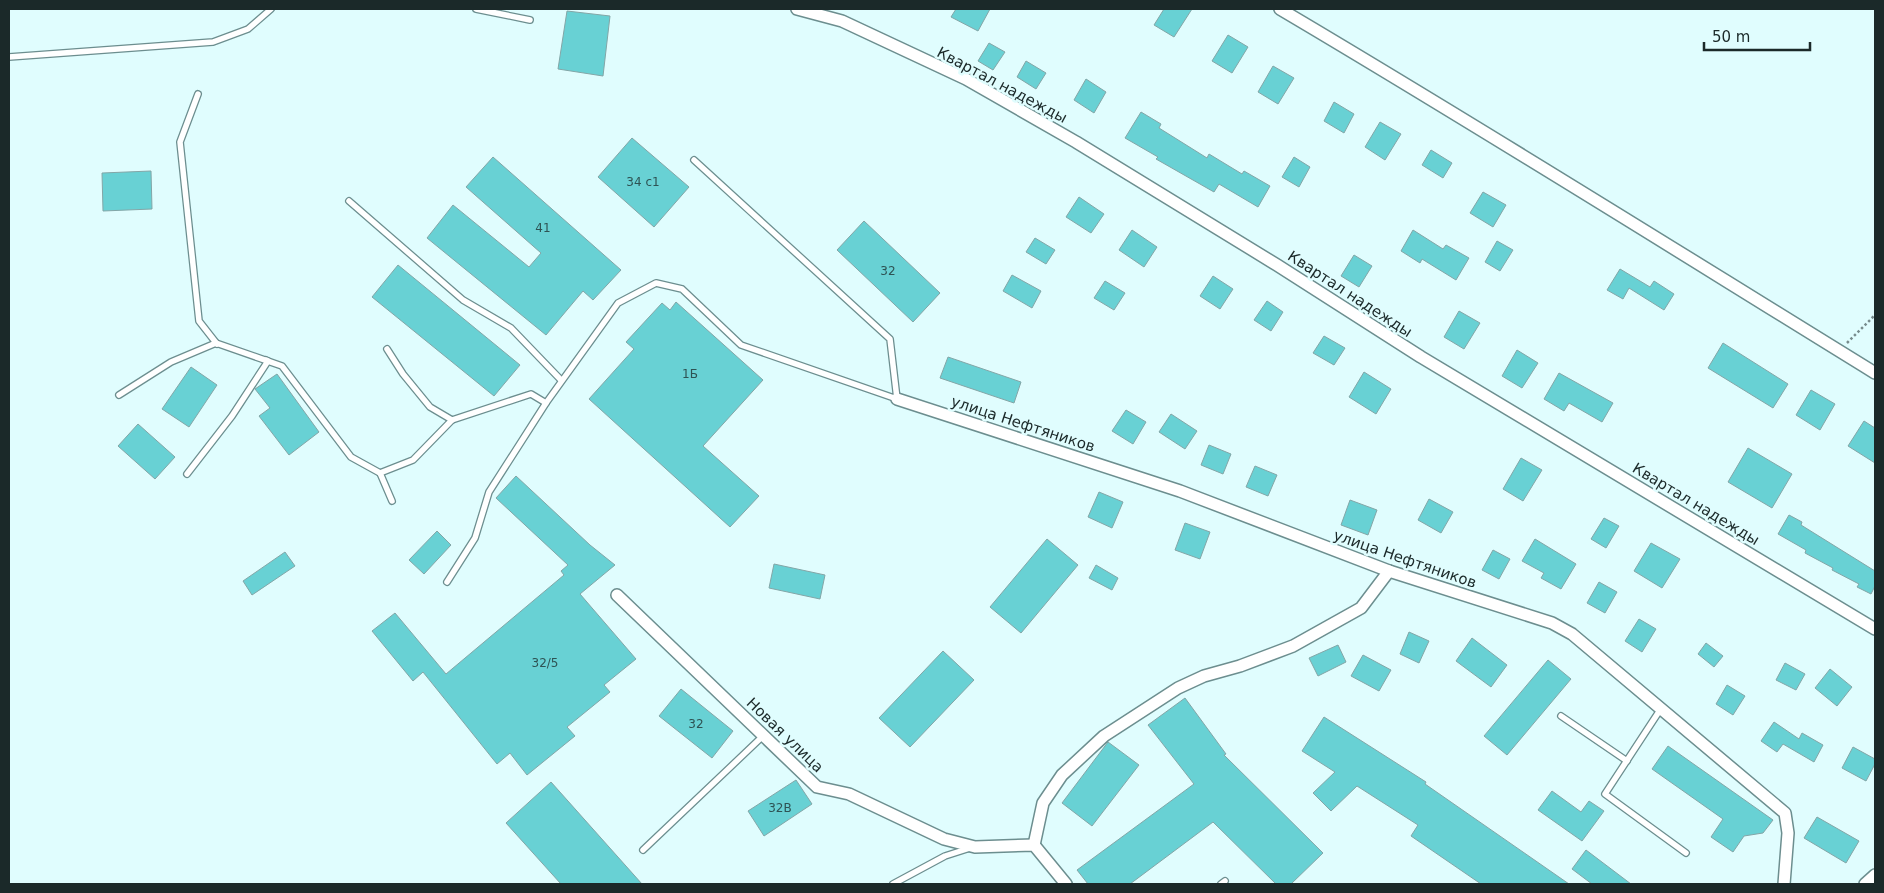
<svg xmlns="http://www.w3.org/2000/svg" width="1884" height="893" font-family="'DejaVu Sans',sans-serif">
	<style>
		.building { fill: #68d1d4; stroke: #83a6a7 }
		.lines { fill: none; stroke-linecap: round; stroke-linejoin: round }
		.lane-casing { stroke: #6c8e8f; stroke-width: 8 }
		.street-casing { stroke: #6c8e8f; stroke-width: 14 }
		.path { stroke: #778c8d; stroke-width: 2.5; stroke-dasharray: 2.5 2.5; stroke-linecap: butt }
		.lane { stroke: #fff; stroke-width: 5.5 }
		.street { stroke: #fff; stroke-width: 11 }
		.labels { text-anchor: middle; stroke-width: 5; stroke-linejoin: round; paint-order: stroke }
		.number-label { font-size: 12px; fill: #2e5354 }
		.street-label { font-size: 15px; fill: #1b2929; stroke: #e0fdfe }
	</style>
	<rect width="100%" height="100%" fill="#e0fdfe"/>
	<g class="building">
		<polygon points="956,9 990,9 978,31 951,17"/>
		<polygon points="1164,9 1192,9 1174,37 1154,25"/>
		<polygon points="567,11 610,16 603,76 558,69"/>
		<polygon points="1228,35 1248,47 1232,73 1212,61"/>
		<polygon points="989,43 1005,52 993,70 978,61"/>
		<polygon points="1026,61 1046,73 1036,89 1017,77"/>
		<polygon points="1273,66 1294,78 1278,104 1258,92"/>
		<polygon points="1086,79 1106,92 1094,113 1074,100"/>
		<polygon points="1334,102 1354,114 1344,133 1324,121"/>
		<polygon points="1141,112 1161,124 1159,128 1207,158 1209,154 1242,174 1244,171 1270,186 1258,207 1219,184 1214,192 1156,159 1158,157 1125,138"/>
		<polygon points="1380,122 1401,134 1385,160 1365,147"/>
		<polygon points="632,138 689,187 654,227 598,177"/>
		<polygon points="1431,150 1452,163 1443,178 1422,165"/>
		<polygon points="493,157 621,270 593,300 583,291 546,335 427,238 453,205 529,267 541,253 466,187"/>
		<polygon points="1294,157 1310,167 1299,187 1282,177"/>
		<polygon points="151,171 152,209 103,211 102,173"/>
		<polygon points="1483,192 1506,205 1493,227 1470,213"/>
		<polygon points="1079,197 1104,214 1091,233 1066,217"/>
		<polygon points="864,221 940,293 913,322 837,250"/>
		<polygon points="1132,230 1157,247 1144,267 1119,250"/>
		<polygon points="1413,230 1443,249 1446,245 1469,258 1456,280 1422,259 1420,263 1401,251"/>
		<polygon points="1035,238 1055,250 1046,264 1026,252"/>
		<polygon points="1497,241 1513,250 1500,271 1485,262"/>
		<polygon points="1354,255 1372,266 1359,287 1341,276"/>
		<polygon points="398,265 520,365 494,396 372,297"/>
		<polygon points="1620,269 1650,287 1654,281 1674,294 1664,310 1629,288 1623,299 1607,290"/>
		<polygon points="1012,275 1041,291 1032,308 1003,291"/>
		<polygon points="1213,276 1233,289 1220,309 1200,296"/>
		<polygon points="1105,281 1125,293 1114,310 1094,298"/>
		<polygon points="1267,301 1283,312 1271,331 1254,320"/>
		<polygon points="676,302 763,380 703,446 759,496 730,527 589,399 634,349 626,342 662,303 670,310"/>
		<polygon points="1459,311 1480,323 1464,349 1444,337"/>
		<polygon points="1324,336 1345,348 1334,365 1313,353"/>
		<polygon points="1723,343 1788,384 1773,408 1708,368"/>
		<polygon points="1517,350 1538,363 1522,388 1502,376"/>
		<polygon points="948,357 1021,382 1014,403 940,378"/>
		<polygon points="191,367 217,385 189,427 162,409"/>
		<polygon points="1364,372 1391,389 1376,414 1349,397"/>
		<polygon points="1559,373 1613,403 1602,422 1569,403 1564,411 1544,399"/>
		<polygon points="277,374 319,432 289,455 259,416 270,408 255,389"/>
		<polygon points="1811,390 1835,404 1820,430 1796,415"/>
		<polygon points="1126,410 1146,422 1133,444 1112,431"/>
		<polygon points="1171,414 1197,431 1185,449 1159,432"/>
		<polygon points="1864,421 1875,428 1875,463 1848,446"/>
		<polygon points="138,424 175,457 155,479 118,446"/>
		<polygon points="1209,445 1231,454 1223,474 1201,465"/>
		<polygon points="1748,448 1792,474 1772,508 1728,482"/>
		<polygon points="1521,458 1542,470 1523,501 1503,489"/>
		<polygon points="1255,466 1277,475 1268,496 1246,487"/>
		<polygon points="516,476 590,545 615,565 580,594 636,659 604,685 610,692 567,727 575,736 527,775 510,753 497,764 423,672 413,681 372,631 395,613 446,674 564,575 561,571 568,565 496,498"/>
		<polygon points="1099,492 1123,502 1112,528 1088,517"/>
		<polygon points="1429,499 1453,512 1441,533 1418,520"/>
		<polygon points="1350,500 1377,510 1368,535 1341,525"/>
		<polygon points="1789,515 1802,522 1801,525 1875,571 1875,586 1871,594 1857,587 1859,584 1832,570 1833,568 1805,553 1806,550 1778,534"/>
		<polygon points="1604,518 1619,526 1606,548 1591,539"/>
		<polygon points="1185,523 1210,532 1200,559 1175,550"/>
		<polygon points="437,531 451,545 424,574 409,560"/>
		<polygon points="1047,539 1078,565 1021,633 990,607"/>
		<polygon points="1535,539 1576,564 1561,589 1541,578 1544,573 1522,561"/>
		<polygon points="1651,543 1680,559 1662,588 1634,571"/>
		<polygon points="1493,550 1510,559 1499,579 1482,570"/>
		<polygon points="285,552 295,566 252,595 243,581"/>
		<polygon points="774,564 825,575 820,599 769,588"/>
		<polygon points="1096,565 1118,578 1112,590 1089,578"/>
		<polygon points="1599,582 1617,592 1605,613 1587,603"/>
		<polygon points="1639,619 1656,629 1642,652 1625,641"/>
		<polygon points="1409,632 1429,641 1419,663 1400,654"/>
		<polygon points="1472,638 1507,665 1491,687 1456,661"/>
		<polygon points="1706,643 1723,656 1714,667 1698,654"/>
		<polygon points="1338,645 1346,662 1318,676 1309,658"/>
		<polygon points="943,651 974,680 910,747 879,718"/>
		<polygon points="1363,655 1391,670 1379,691 1351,676"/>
		<polygon points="1548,660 1571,679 1507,755 1484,736"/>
		<polygon points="1785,663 1805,674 1796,690 1776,680"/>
		<polygon points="1830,669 1852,687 1837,706 1815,688"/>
		<polygon points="1727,685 1745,696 1733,715 1716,704"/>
		<polygon points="681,689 733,731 712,758 659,716"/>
		<polygon points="1185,698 1226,754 1224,755 1323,853 1291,884 1276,884 1213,822 1130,884 1088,884 1077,870 1194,784 1148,725"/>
		<polygon points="1324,717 1426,782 1425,784 1569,884 1481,884 1411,836 1418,825 1357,786 1331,811 1313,793 1335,772 1302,751"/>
		<polygon points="1774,722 1799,739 1802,733 1823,745 1814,762 1783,744 1777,752 1761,741"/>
		<polygon points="1108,742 1139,765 1092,826 1062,803"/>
		<polygon points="1668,746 1773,820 1763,833 1744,836 1733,852 1711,837 1723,819 1652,769"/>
		<polygon points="1853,747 1875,759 1875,764 1866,781 1842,768"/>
		<polygon points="796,780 812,804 764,836 748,811"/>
		<polygon points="551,782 642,884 561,884 506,823"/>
		<polygon points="1552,791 1581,812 1589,801 1604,811 1582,841 1538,810"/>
		<polygon points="1817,817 1859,841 1846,863 1804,838"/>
		<polygon points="1586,850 1631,884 1592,884 1572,869"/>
	</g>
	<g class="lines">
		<defs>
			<g id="lane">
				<polyline points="476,9 530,20"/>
				<polyline points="9,57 213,42 248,29 271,9"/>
				<polyline points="198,94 180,142 199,321 217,344"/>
				<polyline points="349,201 463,300 511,328 561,380"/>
				<polyline points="387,349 403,374 430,407 452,420"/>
				<polyline points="119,395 171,362 216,343 282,366 351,457 380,473 413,460 452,420 531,394 546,403 618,303 656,283 682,289 741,345 897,399 890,339 694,160"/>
				<polyline points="380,473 392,501"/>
				<polyline points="187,474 232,416 268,361 266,360"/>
				<polyline points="447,582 475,538 489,492 546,403"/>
				<polyline points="1662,707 1605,794 1686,853"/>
				<polyline points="1561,716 1627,761"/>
				<polyline points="643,850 763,736"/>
				<polyline points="893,884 945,856 970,848"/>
				<polyline points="1221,884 1225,881"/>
			</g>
			<g id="street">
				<polyline points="797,9 842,21 966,79 1076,142 1277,265 1421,357 1875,629"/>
				<path d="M1280,9C1480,127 1677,251 1875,373"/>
				<polyline points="897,399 1180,491 1389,571 1552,623 1572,634 1785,813 1788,833 1784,884"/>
				<polyline points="617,595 817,787 849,794 944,839 975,847 1034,845 1066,884"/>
				<polyline points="1034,845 1043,803 1062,775 1104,736 1178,688 1204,676 1240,666 1293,646 1361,608 1389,571"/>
				<polyline points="1865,884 1875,875"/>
			</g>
		</defs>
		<use href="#lane" class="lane-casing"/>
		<use href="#street" class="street-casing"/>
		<polyline class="path" points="1847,343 1875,315"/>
		<use href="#lane" class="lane"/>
		<use href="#street" class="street"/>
	</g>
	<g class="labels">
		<g class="number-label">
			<text x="643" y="186">34 с1</text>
			<text x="543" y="232">41</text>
			<text x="888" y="275">32</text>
			<text x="690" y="378">1Б</text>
			<text x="545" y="667">32/5</text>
			<text x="696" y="728">32</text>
			<text x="780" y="812">32В</text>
		</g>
		<g class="street-label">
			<text transform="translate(1002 85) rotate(28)" y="5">Квартал надежды</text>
			<text transform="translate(1350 294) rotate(33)" y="5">Квартал надежды</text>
			<text transform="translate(1023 424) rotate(18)" y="5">улица Нефтяников</text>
			<text transform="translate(1696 504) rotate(31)" y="5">Квартал надежды</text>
			<text transform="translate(1405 559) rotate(19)" y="5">улица Нефтяников</text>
			<text transform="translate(785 735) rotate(44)" y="5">Новая улица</text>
		</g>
	</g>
	<rect width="1884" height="893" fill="none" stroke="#1b2929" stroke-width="20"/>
	<path d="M1704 42v8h106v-8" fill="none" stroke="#1b2929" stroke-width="2.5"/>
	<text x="1712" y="42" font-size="15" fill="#1b2929" stroke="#e0fdfe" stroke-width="4" paint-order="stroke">50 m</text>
</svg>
